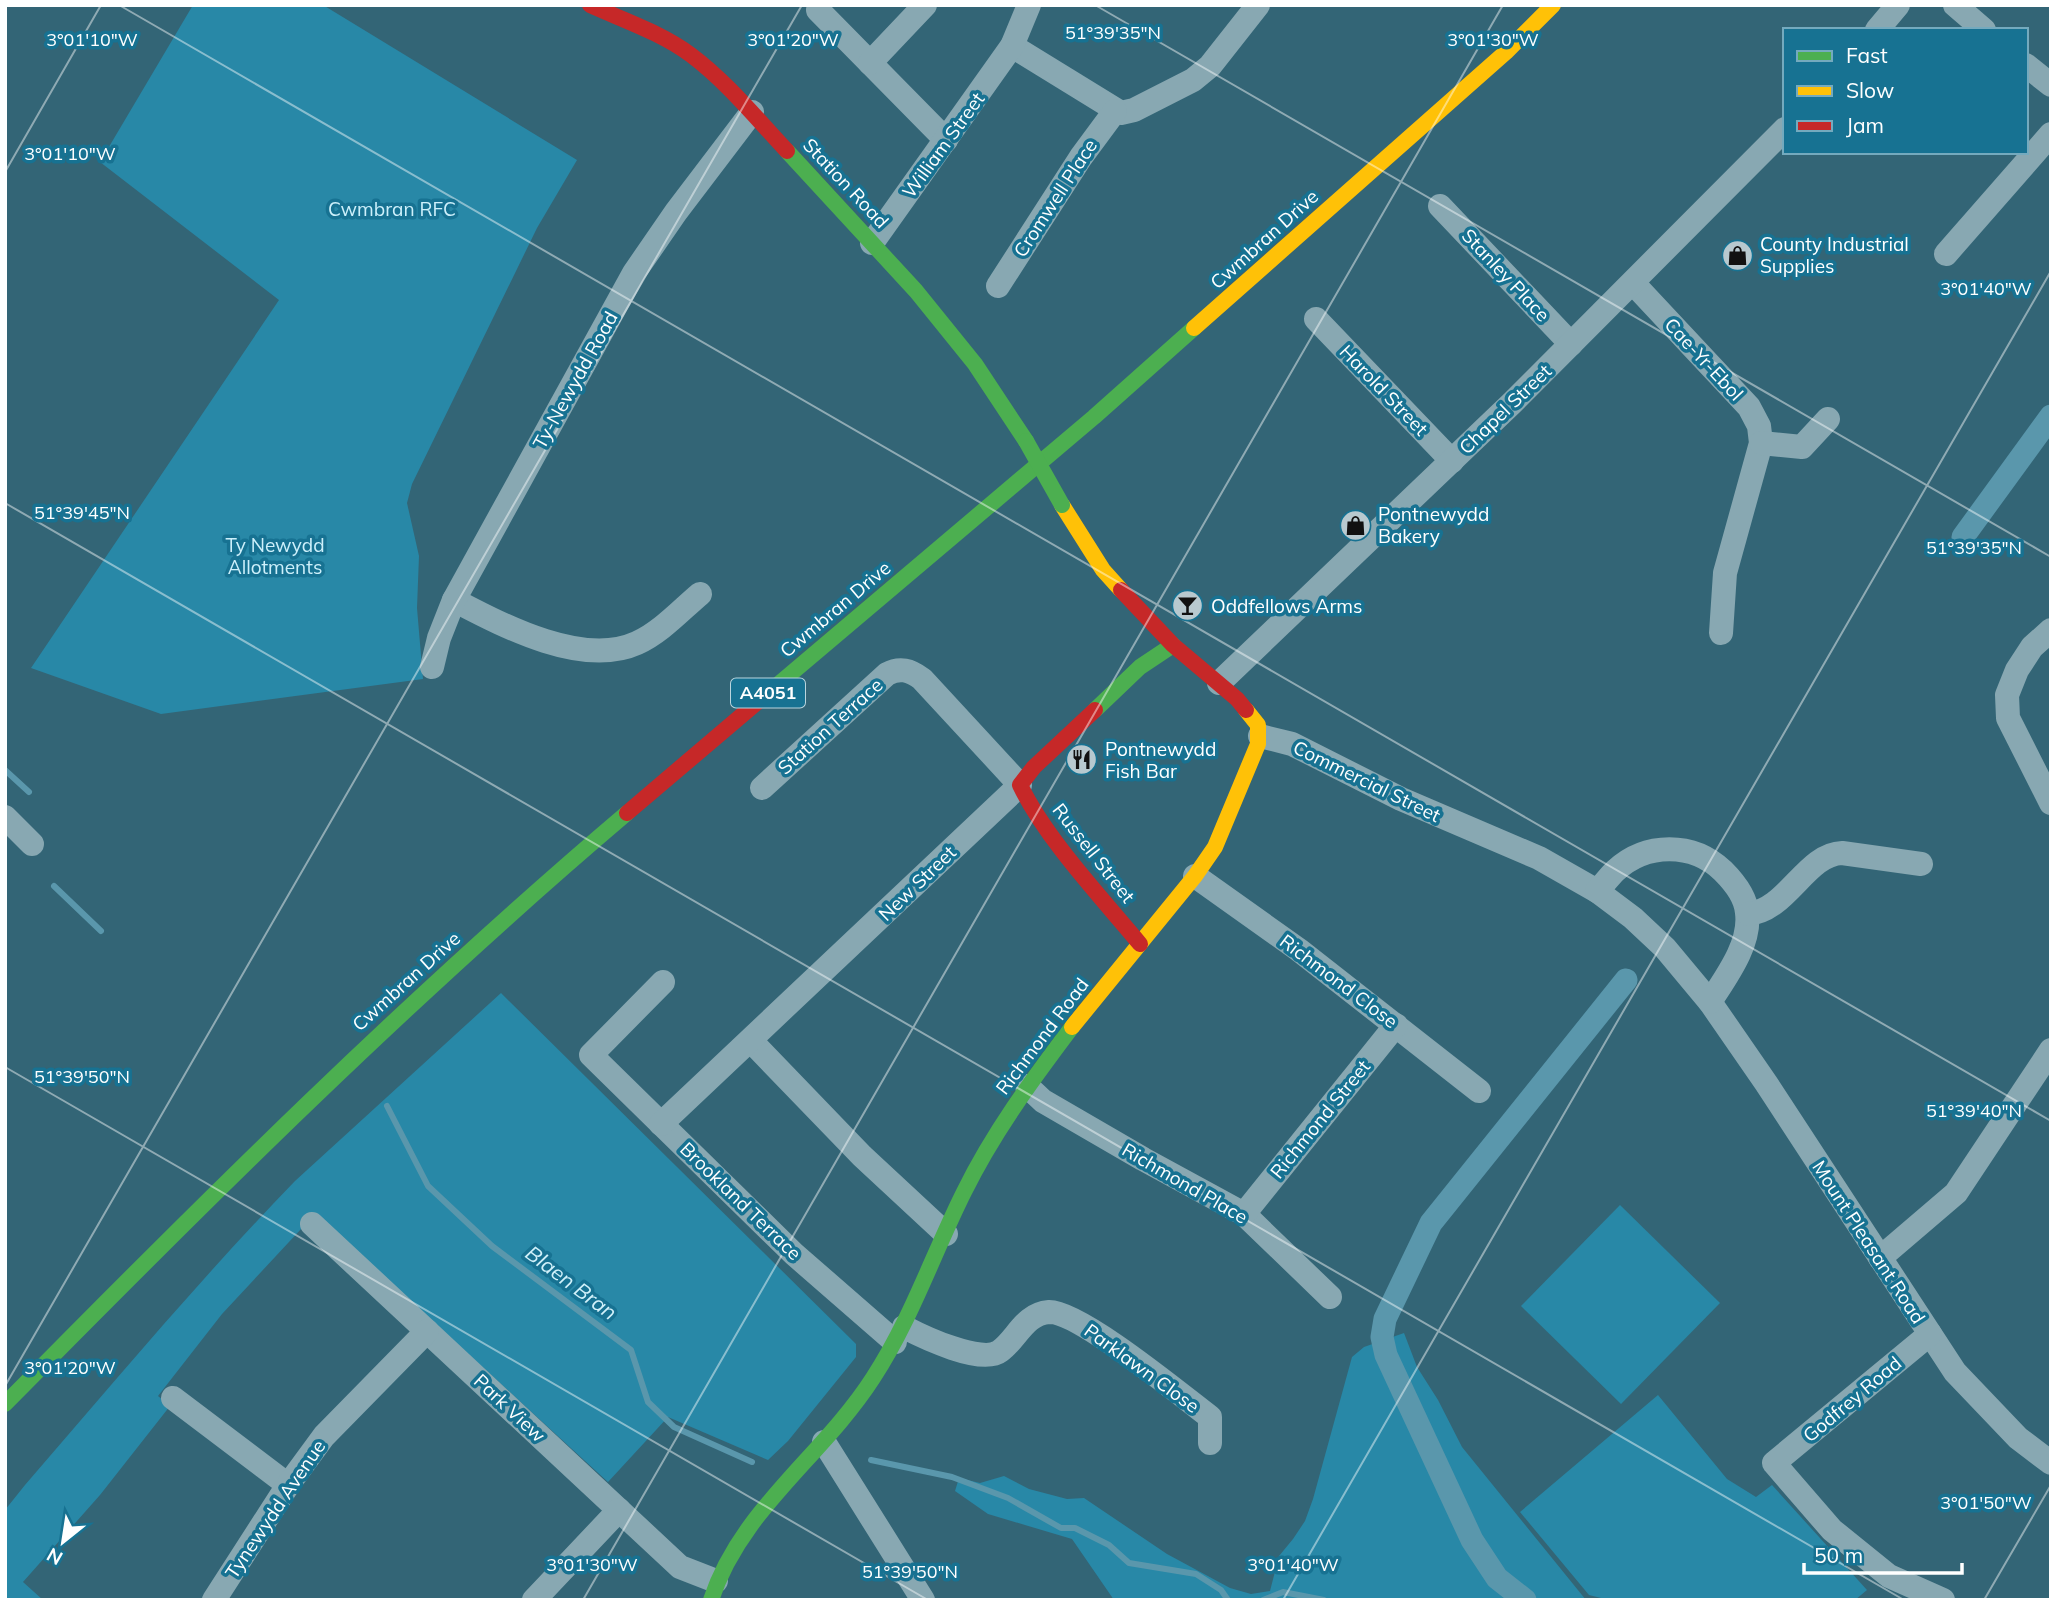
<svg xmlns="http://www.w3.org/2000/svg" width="2056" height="1605" font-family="Mulish,sans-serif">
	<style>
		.green { fill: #2888a7 }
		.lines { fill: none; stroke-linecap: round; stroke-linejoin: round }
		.stream { stroke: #5a97ac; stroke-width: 6 }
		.canal { stroke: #5a97ac; stroke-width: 23 }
		.street { stroke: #88a8b2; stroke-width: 24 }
		.fast { stroke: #4caf50; stroke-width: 16 }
		.slow { stroke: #ffc107; stroke-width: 16 }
		.jam { stroke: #c62828; stroke-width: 16 }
		.fast-bridge { stroke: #4caf50; stroke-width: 16 }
		.ticks { fill: none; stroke: #fff; stroke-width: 2; stroke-opacity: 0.45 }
		.labels { text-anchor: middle; stroke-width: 7; stroke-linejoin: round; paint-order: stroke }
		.shield { fill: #177292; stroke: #b9d5de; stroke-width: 2 }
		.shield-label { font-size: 18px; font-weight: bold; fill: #fff }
		.street-label { font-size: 19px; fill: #fff; stroke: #177292 }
		.park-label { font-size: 19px; fill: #cdf0fb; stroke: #177292 }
		.poi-label { font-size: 19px; fill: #fff; stroke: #177292; text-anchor: start }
		.water-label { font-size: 21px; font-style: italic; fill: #d1f1fa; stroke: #177292 }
		.ticks-label { font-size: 18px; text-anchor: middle; fill: #fff; stroke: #177292; stroke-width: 7; stroke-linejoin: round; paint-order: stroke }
	</style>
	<rect width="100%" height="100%" fill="#336576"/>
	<g class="green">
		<polygon points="193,5 323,5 577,160 537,228 412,484 407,503 419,556 417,608 423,679 161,714 31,668 279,300 100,162"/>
		<path d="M501,993L856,1344V1357L788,1441L768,1460L668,1417L608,1482L315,1214L222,1314L158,1396L170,1406L100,1495L23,1582L43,1600H5V1510L25,1485C113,1383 201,1278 295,1181Z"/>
		<polygon points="1620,1205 1720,1303 1621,1404 1521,1306"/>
		<polygon points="1404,1333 1417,1367 1438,1400 1462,1447 1586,1600 1114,1600 1072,1539 988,1514 955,1491 959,1478 980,1483 1004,1476 1029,1489 1067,1499 1084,1498 1167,1554 1230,1588 1251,1594 1270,1591 1279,1556 1293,1539 1305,1521 1313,1499 1352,1357 1364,1347"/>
		<polygon points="1658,1395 1727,1479 1756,1497 1772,1485 1867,1590 1855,1600 1609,1600 1589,1595 1520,1512"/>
	</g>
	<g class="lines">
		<g class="stream">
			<polyline points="5,770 29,792"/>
			<polyline points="54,886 101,931"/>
			<polyline points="387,1106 428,1186 492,1246 631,1350 648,1402 674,1427 752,1462"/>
			<polyline points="871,1460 952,1477 1008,1498 1061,1528 1075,1528 1109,1545 1129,1563 1196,1574 1221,1590 1228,1600"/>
			<polyline points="1263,1600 1283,1592 1324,1600"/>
		</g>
		<g class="canal">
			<polyline points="1963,537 2051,416"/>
			<polyline points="1525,1600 1497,1578 1472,1540 1386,1355 1382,1337 1385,1319 1431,1223 1626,980"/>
		</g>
		<g class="street">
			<polyline points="1955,5 1984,30"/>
			<polyline points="818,10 946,140"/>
			<polyline points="1877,30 1898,5"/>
			<polyline points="1012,46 1121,113 1134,110 1193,80 1210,66 1258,5"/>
			<polyline points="870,63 925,5"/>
			<polyline points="2026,65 2051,85"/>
			<polyline points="1440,206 1571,344"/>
			<polyline points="872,243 1012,46 1029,5"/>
			<polyline points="1946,254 2051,134"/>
			<polyline points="1633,283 1749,407 1759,426 1761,443 1725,573 1721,633"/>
			<polyline points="998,286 1081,157 1115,111"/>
			<polyline points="1316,319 1452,461"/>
			<polyline points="1761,443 1802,447 1828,419"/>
			<path d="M454,600C502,625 582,668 637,643C660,633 681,610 700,594"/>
			<polyline points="2051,630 2032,647 2017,670 2007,695 2008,718 2051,803"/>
			<polyline points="432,667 439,638 454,600 634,273 676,212 752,112"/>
			<polyline points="1219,683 1512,403 1785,129"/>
			<polyline points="1260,736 1292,744 1401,799 1539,858 1597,891 1633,918 1665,948 1710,1002 1766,1083 1955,1372 2018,1438 2051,1463"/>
			<polyline points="5,817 32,844"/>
			<polyline points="1195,876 1299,950 1479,1091"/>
			<path d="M1597,891C1603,885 1609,877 1615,871C1646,842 1693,842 1723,871C1734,882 1746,897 1747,913C1751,944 1726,977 1710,1002"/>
			<path d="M1748,914C1787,911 1806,854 1842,853L1921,864"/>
			<polyline points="663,982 591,1055 794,1254 895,1342"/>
			<polyline points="751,1041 862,1156 946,1234"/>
			<polyline points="1027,1086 1043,1101 1143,1159 1244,1214 1330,1297"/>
			<path d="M661,1124L1020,785L922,679C910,670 900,667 887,674L762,788"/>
			<polyline points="1244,1214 1396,1025"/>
			<polyline points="312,1224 680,1567 716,1581"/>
			<polyline points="1880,1258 1956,1193 2051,1050"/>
			<path d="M904,1327C923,1337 982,1365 1000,1351C1017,1339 1024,1314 1049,1312C1079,1311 1181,1395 1210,1417V1443"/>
			<polyline points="1930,1334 1774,1463 1832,1530 1889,1576 1943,1600"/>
			<polyline points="173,1398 288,1485"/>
			<polyline points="824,1442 923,1600"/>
			<polyline points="214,1600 288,1485 324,1436 427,1331"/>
			<polyline points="534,1600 619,1510"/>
		</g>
		<g class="fast">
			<polyline points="787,151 916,291 975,364 1026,441"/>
			<polyline points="768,693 1094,417 1194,328"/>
			<polyline points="1095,710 1140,667 1173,645"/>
			<path d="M5,1404C206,1200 408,999 627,813"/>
			<path d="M711,1600C741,1509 822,1457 873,1378C911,1320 933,1254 964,1192C993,1133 1032,1080 1072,1027"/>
		</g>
		<g class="slow">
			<polyline points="1194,328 1506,52 1553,5"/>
			<polyline points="1062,505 1103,570 1121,590"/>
			<polyline points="1072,1027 1195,876 1215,847 1258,744 1258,725 1246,710"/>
		</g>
		<g class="jam">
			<path d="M590,5C623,20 662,33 691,55C727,82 756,118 787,151"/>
			<polyline points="1121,590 1173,645 1237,699 1246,710"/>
			<path d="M1095,710L1034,767L1020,785C1046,839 1101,897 1140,944"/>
			<polyline points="627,813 768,693"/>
		</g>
		<polyline class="fast-bridge" points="1026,441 1062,505"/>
	</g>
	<path class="ticks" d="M119,5L2051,1121M1095,5L2051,557M5,172L101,5M5,503L1904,1600M5,1067L928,1600M5,1386L802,5M583,1600L1503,5M1283,1600L2051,271M1984,1600L2051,1485"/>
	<defs>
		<symbol id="shop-disc" viewBox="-11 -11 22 22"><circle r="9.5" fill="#b8c9cf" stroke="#177292"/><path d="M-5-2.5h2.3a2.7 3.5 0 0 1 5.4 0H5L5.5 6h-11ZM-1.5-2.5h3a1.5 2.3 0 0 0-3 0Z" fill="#111"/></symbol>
		<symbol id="bar-disc" viewBox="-11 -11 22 22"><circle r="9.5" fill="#b8c9cf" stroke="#177292"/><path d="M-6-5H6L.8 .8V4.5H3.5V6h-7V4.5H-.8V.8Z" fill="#111"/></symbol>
		<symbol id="restaurant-disc" viewBox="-11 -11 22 22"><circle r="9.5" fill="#b8c9cf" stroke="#177292"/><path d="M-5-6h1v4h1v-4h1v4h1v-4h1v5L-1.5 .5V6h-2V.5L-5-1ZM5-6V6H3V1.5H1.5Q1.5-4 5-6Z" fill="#111"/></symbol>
	</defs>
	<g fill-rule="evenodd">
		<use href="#shop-disc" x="1720" y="238" width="35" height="35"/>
		<use href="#shop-disc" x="1338" y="508" width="35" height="35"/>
		<use href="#bar-disc" x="1170" y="588" width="35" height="35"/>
		<use href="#restaurant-disc" x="1064" y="742" width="35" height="35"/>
	</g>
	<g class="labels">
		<rect class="shield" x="731" y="678.5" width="74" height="29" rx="5"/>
		<g class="shield-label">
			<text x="768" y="699">A4051</text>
		</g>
		<g class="street-label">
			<text transform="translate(943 145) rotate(-54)" y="7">William Street</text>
			<text transform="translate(846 183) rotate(47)" y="7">Station Road</text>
			<text transform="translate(1055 198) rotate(-57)" y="7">Cromwell Place</text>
			<text transform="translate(1264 239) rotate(-42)" y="7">Cwmbran Drive</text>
			<text transform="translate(1506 275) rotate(47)" y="7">Stanley Place</text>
			<text transform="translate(1704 359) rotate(47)" y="7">Cae-Yr-Ebol</text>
			<text transform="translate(575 380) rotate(-61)" y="7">Ty-Newydd Road</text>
			<text transform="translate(1384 390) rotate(46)" y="7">Harold Street</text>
			<text transform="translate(1505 409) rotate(-44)" y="7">Chapel Street</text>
			<text transform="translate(835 609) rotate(-40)" y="7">Cwmbran Drive</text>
			<text transform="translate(830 726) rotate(-42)" y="7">Station Terrace</text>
			<text transform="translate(1367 781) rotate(26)" y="7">Commercial Street</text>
			<text transform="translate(1094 853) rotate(52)" y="7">Russell Street</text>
			<text transform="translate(917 883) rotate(-44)" y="7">New Street</text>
			<text transform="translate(406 981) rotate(-42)" y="7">Cwmbran Drive</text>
			<text transform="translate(1339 981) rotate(37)" y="7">Richmond Close</text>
			<text transform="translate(1042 1036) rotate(-53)" y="7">Richmond Road</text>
			<text transform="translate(1320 1119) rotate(-51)" y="7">Richmond Street</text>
			<text transform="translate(1185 1183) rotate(30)" y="7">Richmond Place</text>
			<text transform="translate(741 1201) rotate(44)" y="7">Brookland Terrace</text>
			<text transform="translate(1869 1242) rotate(57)" y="7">Mount Pleasant Road</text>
			<text transform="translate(1142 1368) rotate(36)" y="7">Parklawn Close</text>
			<text transform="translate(1852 1399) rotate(-40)" y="7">Godfrey Road</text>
			<text transform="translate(510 1408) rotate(43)" y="7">Park View</text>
			<text transform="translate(275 1509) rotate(-56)" y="7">Tynewydd Avenue</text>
		</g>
		<g class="park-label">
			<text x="392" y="216">Cwmbran RFC</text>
			<text x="275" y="552">Ty Newydd<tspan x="275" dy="22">Allotments</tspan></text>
		</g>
		<g class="poi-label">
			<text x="1760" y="251">County Industrial<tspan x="1760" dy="22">Supplies</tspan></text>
			<text x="1378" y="521">Pontnewydd<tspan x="1378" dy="22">Bakery</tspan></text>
			<text x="1211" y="613">Oddfellows Arms</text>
			<text x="1105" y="756">Pontnewydd<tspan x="1105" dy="22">Fish Bar</tspan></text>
		</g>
		<g class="water-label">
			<text transform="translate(571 1283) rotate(37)" y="7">Blaen Bran</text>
		</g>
	</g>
	<g class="ticks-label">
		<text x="1113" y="39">51°39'35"N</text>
		<text x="92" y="46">3°01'10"W</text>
		<text x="793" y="46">3°01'20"W</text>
		<text x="1493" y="46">3°01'30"W</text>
		<text x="70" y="160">3°01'10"W</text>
		<text x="1986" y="295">3°01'40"W</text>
		<text x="82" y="519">51°39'45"N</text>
		<text x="1974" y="554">51°39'35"N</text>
		<text x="82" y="1083">51°39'50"N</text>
		<text x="1974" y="1117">51°39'40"N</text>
		<text x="70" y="1374">3°01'20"W</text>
		<text x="1986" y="1509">3°01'50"W</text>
		<text x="592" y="1571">3°01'30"W</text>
		<text x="1293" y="1571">3°01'40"W</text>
		<text x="910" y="1578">51°39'50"N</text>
	</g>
	<rect width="2056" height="1605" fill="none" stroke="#ffffff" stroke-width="14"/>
	<rect x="1783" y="28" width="245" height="126" fill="#177292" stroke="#74aabe" stroke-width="2"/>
	<rect x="1797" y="51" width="35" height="10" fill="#4caf50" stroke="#74aabe" stroke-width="2"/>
	<text x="1846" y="63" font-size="21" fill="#ffffff">Fast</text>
	<rect x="1797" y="86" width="35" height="10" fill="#ffc107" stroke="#74aabe" stroke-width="2"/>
	<text x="1846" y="98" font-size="21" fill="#ffffff">Slow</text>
	<rect x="1797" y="121" width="35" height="10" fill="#c62828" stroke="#74aabe" stroke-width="2"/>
	<text x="1846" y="133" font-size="21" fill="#ffffff">Jam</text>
	<g transform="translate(63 1542) rotate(210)" stroke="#177292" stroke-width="5" paint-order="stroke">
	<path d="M0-5L12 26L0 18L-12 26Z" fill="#ffffff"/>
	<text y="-10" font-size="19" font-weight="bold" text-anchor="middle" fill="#ffffff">N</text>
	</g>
	<path d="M1804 1563v10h158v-10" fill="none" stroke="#ffffff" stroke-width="3.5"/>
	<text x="1814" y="1563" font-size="21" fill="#ffffff" stroke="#177292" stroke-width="5" paint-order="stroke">50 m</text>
</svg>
